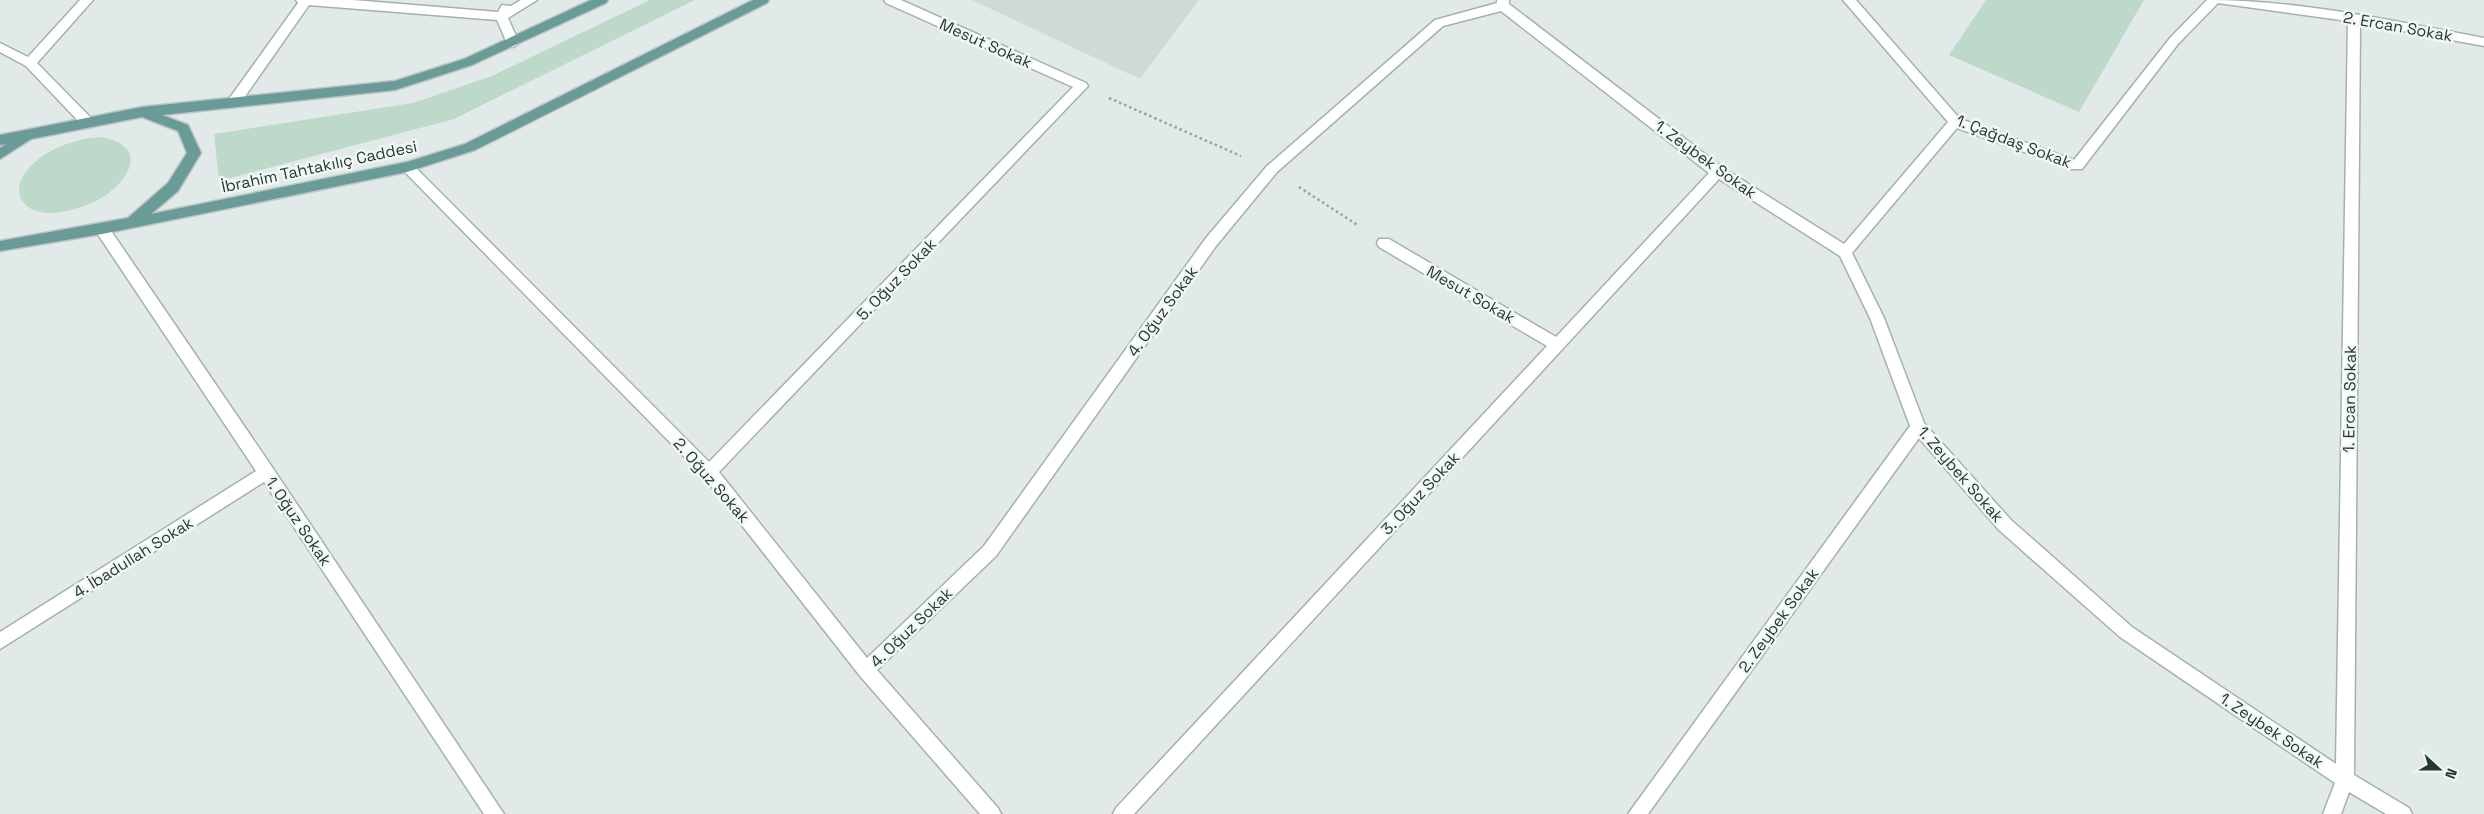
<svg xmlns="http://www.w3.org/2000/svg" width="2484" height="814" font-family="'Space Grotesk',sans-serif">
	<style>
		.built { fill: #cfdad7 }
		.green { fill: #bcd9c9 }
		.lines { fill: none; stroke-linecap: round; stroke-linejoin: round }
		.minor-casing { stroke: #a4b1af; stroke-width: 3 }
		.primary-casing { stroke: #bdc4c3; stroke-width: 3 }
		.path { stroke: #84aba5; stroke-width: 2.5; stroke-dasharray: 2.5 3; stroke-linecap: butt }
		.minor { fill: #fff; fill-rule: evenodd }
		.primary { fill: #699c97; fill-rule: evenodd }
		.labels { text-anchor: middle; stroke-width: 5; stroke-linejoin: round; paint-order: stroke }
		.street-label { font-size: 16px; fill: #233937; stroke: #f1f7f5 }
	</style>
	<rect width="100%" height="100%" fill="#e1eae8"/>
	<polygon class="built" points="972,0 1199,0 1140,79"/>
	<g class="green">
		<polygon points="650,0 695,0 454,119 219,181 214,134 413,103 492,76"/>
		<polygon points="1986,0 2144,0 2079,112 1949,55"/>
		<path d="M102,137C141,145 137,170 110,192C96,203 78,209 61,212C22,219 4,189 35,162C54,146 78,138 102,137Z"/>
	</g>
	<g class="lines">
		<defs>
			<g id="minor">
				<polygon points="80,0 93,0 37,63 92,119 93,122 92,125 82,125 26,66 0,52 0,43 28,57"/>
				<polygon points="296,0 353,0 498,12 502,5 511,6 521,0 537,0 508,18 519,43 513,47 507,43 497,20 309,5 239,105 229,105 228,102 229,99 298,3"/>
				<path d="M884,0H901L1086,83L1088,86L719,472L867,658L984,546L1206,238L1267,166L1435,20L1497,3V0H1509V4L1723,168L1844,244L1948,122L1843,0H1856L1960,119L2074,160L2170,38L2207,0C2300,0 2392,21 2484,38V46L2360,23L2354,775L2409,808L2412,814H2386L2349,792L2341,814H2323L2335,783L2120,637L1999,530L1919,438L1648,814H1628L1910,426L1870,318L1840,256L1719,179L1134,814H1113L1116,808L1547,346L1379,247L1377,243L1379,239H1389L1556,337L1709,173L1501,11L1443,26L1277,172L1216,246L996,556L877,670L998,808L1001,814H980L860,676L704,477L400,167L402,164H412L709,462L1073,87L886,3ZM2218,3L2348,21L2336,764L2132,627L2011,520L1924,423L1884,318L1852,253L1957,128L2072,169H2082L2178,44Z"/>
				<polygon points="102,224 107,225 272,467 504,814 484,814 264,482 0,649 0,632 256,471 97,233 95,229 97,225"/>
			</g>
			<polygon id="primary" points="591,0 608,0 606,3 472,65 395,90 162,115 188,125 201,153 178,191 151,214 407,162 465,144 753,0 769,0 767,3 475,150 407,172 102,234 0,251 0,241 128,218 168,183 187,153 178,131 142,117 31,139 0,159 0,148 6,144 0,145 0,135 142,107 395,81 464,59"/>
		</defs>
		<use href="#minor" class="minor-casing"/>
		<use href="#primary" class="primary-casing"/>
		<g class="path">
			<polyline points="1109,98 1241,156"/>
			<polyline points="1299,187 1359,226"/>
		</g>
		<use href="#minor" class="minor"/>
		<use href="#primary" class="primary"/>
	</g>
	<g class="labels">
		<g class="street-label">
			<text transform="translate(2398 26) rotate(10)" y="6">2. Ercan Sokak</text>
			<text transform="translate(986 43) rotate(24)" y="6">Mesut Sokak</text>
			<text transform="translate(2014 141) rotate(21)" y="6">1. Çağdaş Sokak</text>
			<text transform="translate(1706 159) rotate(36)" y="6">1. Zeybek Sokak</text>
			<text transform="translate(319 166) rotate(-12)" y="6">İbrahim Tahtakılıç Caddesi</text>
			<text transform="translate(896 279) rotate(-46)" y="6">5. Oğuz Sokak</text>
			<text transform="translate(1471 294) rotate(30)" y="6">Mesut Sokak</text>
			<text transform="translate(1162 311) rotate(-54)" y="6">4. Oğuz Sokak</text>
			<text transform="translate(2349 399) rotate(-89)" y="6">1. Ercan Sokak</text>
			<text transform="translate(1961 474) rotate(49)" y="6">1. Zeybek Sokak</text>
			<text transform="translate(712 480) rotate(49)" y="6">2. Oğuz Sokak</text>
			<text transform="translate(1420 493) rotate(-47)" y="6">3. Oğuz Sokak</text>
			<text transform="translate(299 521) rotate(56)" y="6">1. Oğuz Sokak</text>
			<text transform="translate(133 557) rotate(-32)" y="6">4. İbadullah Sokak</text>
			<text transform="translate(1778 620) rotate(-54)" y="6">2. Zeybek Sokak</text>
			<text transform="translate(911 627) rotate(-44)" y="6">4. Oğuz Sokak</text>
			<text transform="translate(2272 730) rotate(34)" y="6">1. Zeybek Sokak</text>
		</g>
	</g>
	<g transform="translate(2439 769) rotate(111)" stroke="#f1f7f5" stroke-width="4" paint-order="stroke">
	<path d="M0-4L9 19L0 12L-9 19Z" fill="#233937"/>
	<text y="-8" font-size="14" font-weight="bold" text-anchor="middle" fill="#233937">N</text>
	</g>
</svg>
